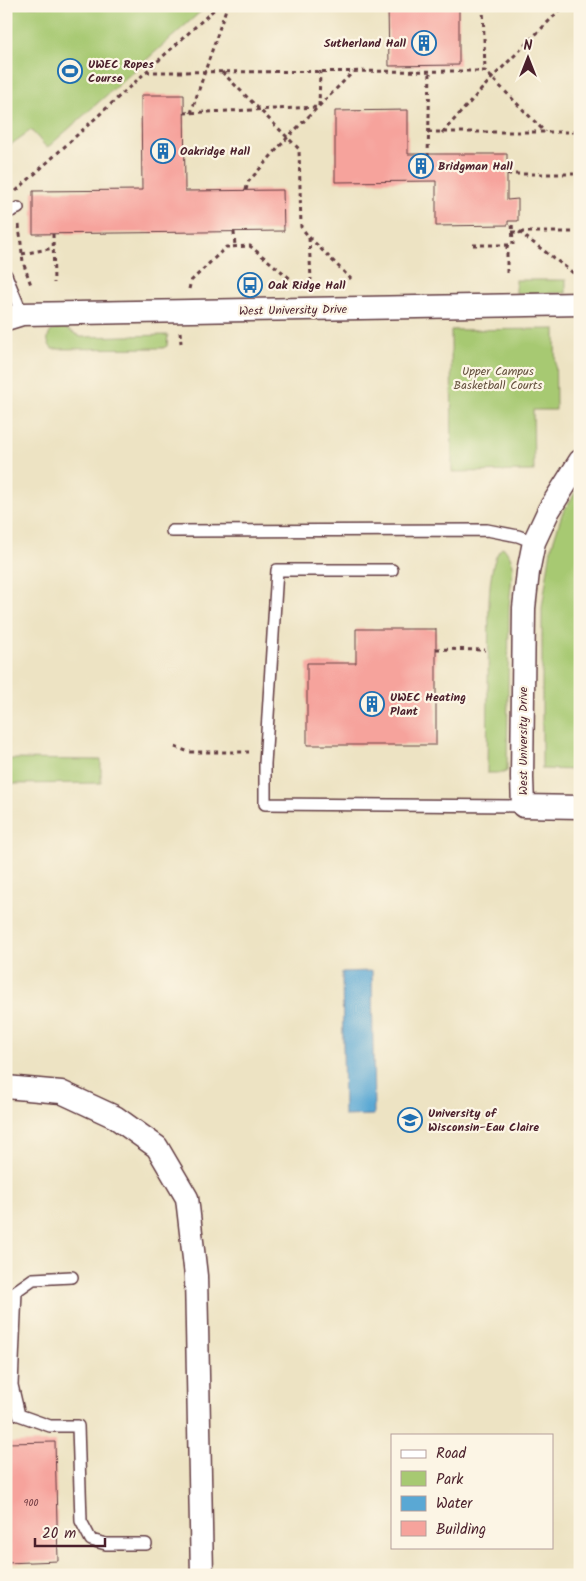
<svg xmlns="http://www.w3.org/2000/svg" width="586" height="1581" font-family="Kalam,sans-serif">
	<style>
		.green { fill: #a7c972; stroke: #78744e }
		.water { fill: #5aa8d4; stroke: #526480 }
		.building { fill: #f6a39c }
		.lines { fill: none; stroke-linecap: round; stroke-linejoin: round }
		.service-casing { stroke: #623c42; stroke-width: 14 }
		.minor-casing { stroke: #623c42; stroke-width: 25 }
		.path { stroke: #623c42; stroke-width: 3; stroke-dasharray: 4 4; stroke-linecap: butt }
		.service { stroke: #fff; stroke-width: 11 }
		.minor { stroke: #fff; stroke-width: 22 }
		.labels { text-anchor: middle; stroke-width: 4.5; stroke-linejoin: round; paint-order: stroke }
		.number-label { font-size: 10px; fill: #754047 }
		.poi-label { font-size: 12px; font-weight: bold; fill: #4a1f2b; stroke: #fcf5e5; text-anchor: start }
		.street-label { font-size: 12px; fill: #4a1f2b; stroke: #fcf5e5 }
		.park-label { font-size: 12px; fill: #665240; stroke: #fcf5e5 }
	</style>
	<rect width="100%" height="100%" fill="#fcf5e5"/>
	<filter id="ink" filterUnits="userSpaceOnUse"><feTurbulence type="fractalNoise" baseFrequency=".02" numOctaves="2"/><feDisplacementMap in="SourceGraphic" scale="10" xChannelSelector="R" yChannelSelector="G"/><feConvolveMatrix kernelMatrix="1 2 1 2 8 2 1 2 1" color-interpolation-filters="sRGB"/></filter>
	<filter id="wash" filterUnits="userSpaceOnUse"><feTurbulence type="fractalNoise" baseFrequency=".0096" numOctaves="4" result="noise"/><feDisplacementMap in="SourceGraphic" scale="20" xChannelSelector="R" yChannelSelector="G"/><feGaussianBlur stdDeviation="1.12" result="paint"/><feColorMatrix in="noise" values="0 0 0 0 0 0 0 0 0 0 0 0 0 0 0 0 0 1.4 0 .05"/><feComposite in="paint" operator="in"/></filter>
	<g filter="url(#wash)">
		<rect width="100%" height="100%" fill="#ede3c3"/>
		<g class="green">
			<polygon points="6,6 207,6 47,148 31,130 6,148"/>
			<rect x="516" y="280" width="50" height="13"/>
			<path d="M63,327L81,337L168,335L167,346L163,348L52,349C47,342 46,339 51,331Z"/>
			<polygon points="555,329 556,410 533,410 534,471 452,472 451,330"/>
			<polygon points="6,337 10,339 11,405 6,405"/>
			<polygon points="580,485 580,770 542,769 542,608 551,549 562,514"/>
			<path d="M503,547L510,556L513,565L509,606L507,771L503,773H487L489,600C490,586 491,556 503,547Z"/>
			<polygon points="6,759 101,760 101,783 6,784"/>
		</g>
		<polygon class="water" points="372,971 374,1115 344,1116 342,972"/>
		<g id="blocks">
			<g class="building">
				<polygon points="388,6 459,6 459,65 389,66"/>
				<polygon points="141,95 184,95 185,191 283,190 284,231 33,234 33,191 142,190"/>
				<polygon points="408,110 408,154 507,154 507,200 518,199 518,221 508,221 508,225 436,226 436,181 335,182 335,111"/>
				<polygon points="356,629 436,629 436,745 307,745 307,663 356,663"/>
				<polygon points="55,1442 58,1561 6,1563 6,1443"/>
			</g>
		</g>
	</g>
	<g filter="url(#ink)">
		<use href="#blocks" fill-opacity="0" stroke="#623c42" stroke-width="1"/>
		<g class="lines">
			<defs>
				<g id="service">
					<polyline points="6,213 18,208"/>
					<polyline points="6,275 22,314"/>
					<polyline points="172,531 487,530 518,536 534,542"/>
					<polyline points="392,570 277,570 265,764 265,804 523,806"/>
					<polyline points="72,1277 33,1279 16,1291 12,1385 19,1415 50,1426 78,1426 81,1521 91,1540 106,1544 146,1544"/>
				</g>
				<g id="minor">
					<polyline points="6,319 22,314 580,304"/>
					<polyline points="580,461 549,510 534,542 528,572 524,608 522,778 523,806 580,807"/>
					<polyline points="6,1087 61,1092 115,1117 157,1147 187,1198 196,1276 202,1575"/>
				</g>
			</defs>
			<use href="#service" class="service-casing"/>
			<use href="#minor" class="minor-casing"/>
			<g class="path">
				<polyline points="483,6 485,71"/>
				<polyline points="146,72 485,71 545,132"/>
				<polyline points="222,72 299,149 301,227 309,237 351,279"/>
				<polyline points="184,113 319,107 320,71"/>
				<polyline points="191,113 227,6"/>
				<polyline points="428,132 580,132"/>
				<polyline points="442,133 492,78 564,6"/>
				<polyline points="428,157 430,71"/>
				<polyline points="507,174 574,174"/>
				<polyline points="246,190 248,182 288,137 353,72"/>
				<polyline points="16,191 218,6"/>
				<polyline points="19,225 23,262 31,285"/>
				<polyline points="234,232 235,247"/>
				<polyline points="512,232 575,232"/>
				<polyline points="519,232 576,275"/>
				<polyline points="53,234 54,283"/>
				<polyline points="309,238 311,280"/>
				<polyline points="473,245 513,245 512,221"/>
				<polyline points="507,245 507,276"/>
				<polyline points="22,254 53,248"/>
				<polyline points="189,289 191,281 226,247 250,246 292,280"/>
				<polyline points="180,332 181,343"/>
				<polyline points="436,649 485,650"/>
				<polyline points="175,747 189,752 249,752"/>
			</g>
			<use href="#service" class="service"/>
			<use href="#minor" class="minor"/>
		</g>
	</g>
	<defs>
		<symbol id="building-ring" viewBox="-11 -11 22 22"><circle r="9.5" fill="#fcf5e5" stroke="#1f6fb2" stroke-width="1.5"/><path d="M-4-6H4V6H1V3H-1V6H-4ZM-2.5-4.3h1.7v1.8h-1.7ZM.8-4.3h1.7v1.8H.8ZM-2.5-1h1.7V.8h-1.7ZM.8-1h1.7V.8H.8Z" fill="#1f6fb2"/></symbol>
		<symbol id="stadium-ring" viewBox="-11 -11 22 22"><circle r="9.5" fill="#fcf5e5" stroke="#1f6fb2" stroke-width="1.5"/><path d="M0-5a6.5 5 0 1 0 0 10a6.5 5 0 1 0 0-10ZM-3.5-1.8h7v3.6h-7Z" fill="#1f6fb2"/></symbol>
		<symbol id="bus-ring" viewBox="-11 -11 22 22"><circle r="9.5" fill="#fcf5e5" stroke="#1f6fb2" stroke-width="1.5"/><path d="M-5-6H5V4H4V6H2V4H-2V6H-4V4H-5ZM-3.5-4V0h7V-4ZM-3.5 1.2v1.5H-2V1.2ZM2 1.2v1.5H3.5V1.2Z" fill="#1f6fb2"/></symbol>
		<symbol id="university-ring" viewBox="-11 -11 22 22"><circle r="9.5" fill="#fcf5e5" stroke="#1f6fb2" stroke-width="1.5"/><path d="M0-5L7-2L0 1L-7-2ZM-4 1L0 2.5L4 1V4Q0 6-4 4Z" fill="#1f6fb2"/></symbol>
	</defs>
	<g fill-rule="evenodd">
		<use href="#building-ring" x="410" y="29" width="28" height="28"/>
		<use href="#stadium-ring" x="56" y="57" width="28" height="28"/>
		<use href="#building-ring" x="149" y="137" width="28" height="28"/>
		<use href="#building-ring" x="407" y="152" width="28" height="28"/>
		<use href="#bus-ring" x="236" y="271" width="28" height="28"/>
		<use href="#building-ring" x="358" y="690" width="28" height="28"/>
		<use href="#university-ring" x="396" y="1106" width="28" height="28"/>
	</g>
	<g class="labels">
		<g class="number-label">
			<text x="31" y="1506">900</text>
		</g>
		<g class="poi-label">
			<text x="406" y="47" text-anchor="end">Sutherland Hall</text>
			<text x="88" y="68">UWEC Ropes<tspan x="88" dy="14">Course</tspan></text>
			<text x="180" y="155">Oakridge Hall</text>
			<text x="438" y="170">Bridgman Hall</text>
			<text x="268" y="289">Oak Ridge Hall</text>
			<text x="390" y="701">UWEC Heating<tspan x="390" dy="14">Plant</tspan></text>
			<text x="428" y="1117">University of<tspan x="428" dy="14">Wisconsin-Eau Claire</tspan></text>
		</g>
		<g class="street-label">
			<text transform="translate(293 310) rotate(-1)" y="4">West University Drive</text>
			<text transform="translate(523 741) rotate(-90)" y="4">West University Drive</text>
		</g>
		<g class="park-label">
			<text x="498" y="375">Upper Campus<tspan x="498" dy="14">Basketball Courts</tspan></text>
		</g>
	</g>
	<rect width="586" height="1581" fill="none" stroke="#fcf5e5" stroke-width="25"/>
	<rect x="391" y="1434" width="162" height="115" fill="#fcf5e5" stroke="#b59f9b"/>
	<rect x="401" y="1450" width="25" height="8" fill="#ffffff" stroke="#b59f9b"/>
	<text x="436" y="1458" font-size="15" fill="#4a1f2b">Road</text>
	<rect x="401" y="1471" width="25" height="15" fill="#a7c972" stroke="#b59f9b"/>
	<text x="436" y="1484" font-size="15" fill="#4a1f2b">Park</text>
	<rect x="401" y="1496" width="25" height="15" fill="#5aa8d4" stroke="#b59f9b"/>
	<text x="436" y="1508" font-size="15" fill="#4a1f2b">Water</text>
	<rect x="401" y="1521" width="25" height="15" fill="#f6a39c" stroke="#b59f9b"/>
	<text x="436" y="1534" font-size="15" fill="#4a1f2b">Building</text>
	<g transform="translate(528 58)" stroke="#fcf5e5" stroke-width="4" paint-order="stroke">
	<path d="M0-4L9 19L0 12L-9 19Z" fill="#4a1f2b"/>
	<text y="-8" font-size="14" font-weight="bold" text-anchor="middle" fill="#4a1f2b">N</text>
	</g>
	<path d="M35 1538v8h70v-8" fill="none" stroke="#4a1f2b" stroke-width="2.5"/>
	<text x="42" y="1538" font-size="15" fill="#4a1f2b" stroke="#fcf5e5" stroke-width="4" paint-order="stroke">20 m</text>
</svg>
